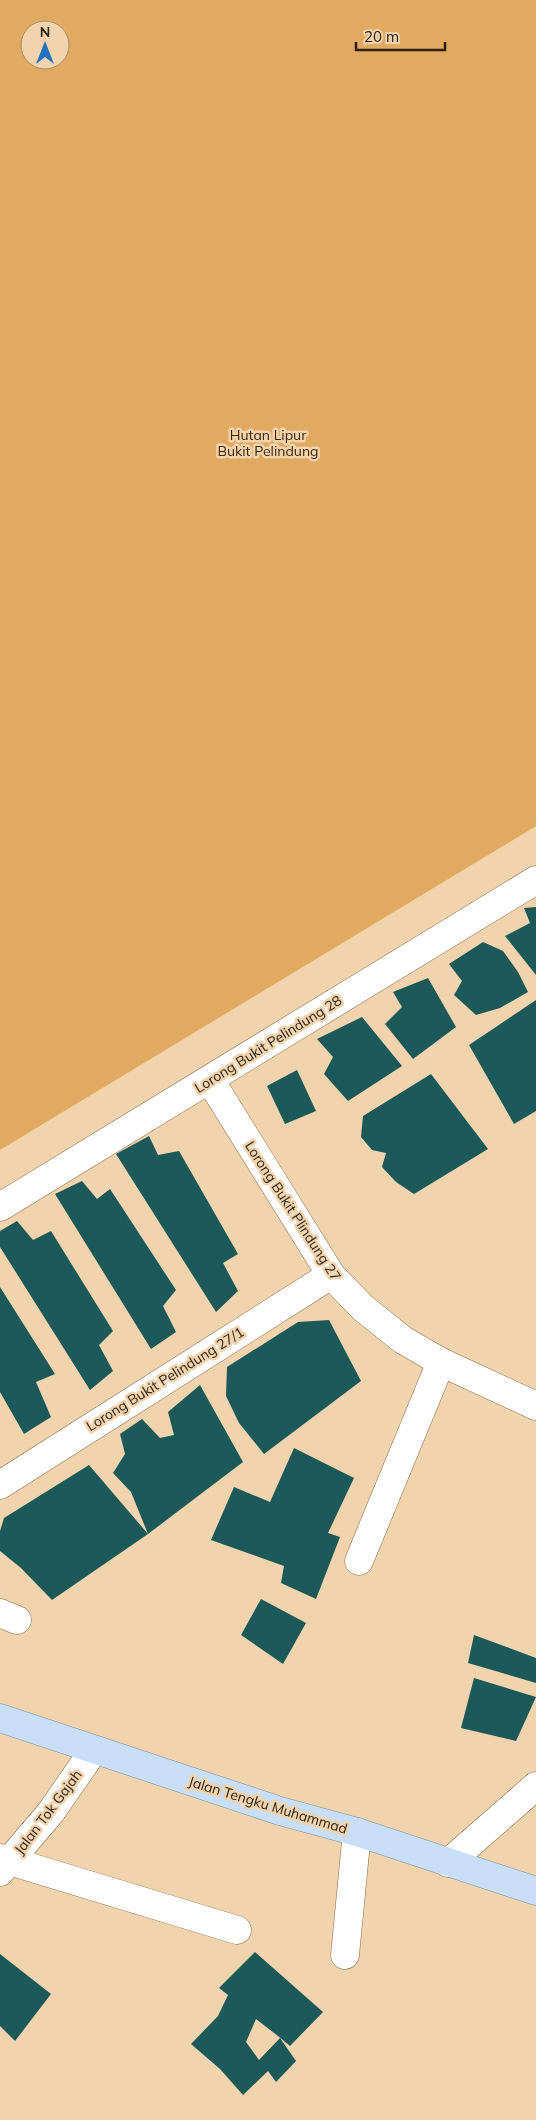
<svg xmlns="http://www.w3.org/2000/svg" width="536" height="2120" font-family="Mulish,sans-serif">
	<style>
		.green { fill: #e0aa61; fill-rule: evenodd }
		.building { fill: #1d5958 }
		.lines { fill: none; stroke-linecap: round; stroke-linejoin: round }
		.minor-casing { stroke: #876b48; stroke-width: 29 }
		.major-casing { stroke: #7b8fa5; stroke-width: 29 }
		.minor { stroke: #fff; stroke-width: 28 }
		.major { stroke: #c9dff8; stroke-width: 28 }
		.labels { text-anchor: middle; stroke-width: 5; stroke-linejoin: round; paint-order: stroke }
		.park-label { font-size: 14px; fill: #3e2704; stroke: #f1d3ad }
		.street-label { font-size: 14px; fill: #2d2213; stroke: #f1d3ad }
	</style>
	<rect width="100%" height="100%" fill="#f1d3ad"/>
	<path class="green" d="M0,0H536V826L0,1150ZM30,30H60V60H30Z"/>
	<g class="building">
		<polygon points="536,907 536,975 505,936 530,923 524,908"/>
		<polygon points="483,942 503,951 518,972 528,992 500,1008 476,1015 454,995 462,981 449,964"/>
		<polygon points="428,978 456,1027 413,1059 385,1024 402,1007 393,992"/>
		<polygon points="536,1000 536,1111 514,1124 469,1045"/>
		<polygon points="362,1017 402,1066 348,1101 324,1074 333,1057 317,1039"/>
		<polygon points="297,1070 316,1111 285,1124 267,1086"/>
		<polygon points="431,1074 488,1149 414,1194 396,1182 382,1167 386,1153 372,1150 361,1137 363,1116"/>
		<polygon points="149,1136 158,1155 179,1151 238,1254 223,1263 238,1291 216,1312 116,1154"/>
		<polygon points="82,1181 97,1199 110,1189 176,1290 163,1306 176,1332 151,1349 55,1194"/>
		<polygon points="17,1221 33,1240 51,1231 113,1331 99,1345 113,1371 90,1390 0,1247 0,1231"/>
		<polygon points="0,1287 55,1374 36,1382 51,1417 24,1434 0,1392"/>
		<polygon points="329,1320 361,1381 264,1454 239,1423 226,1396 227,1367 298,1322"/>
		<polygon points="200,1385 243,1462 148,1534 131,1492 113,1473 125,1454 120,1434 142,1419 160,1438 174,1435 168,1412"/>
		<polygon points="294,1448 354,1478 328,1533 340,1537 316,1599 281,1583 284,1566 211,1540 234,1487 270,1502"/>
		<polygon points="89,1465 148,1534 52,1600 21,1568 0,1551 0,1531 4,1518"/>
		<polygon points="261,1599 306,1623 283,1664 241,1635"/>
		<polygon points="474,1635 536,1658 536,1683 468,1663"/>
		<polygon points="474,1678 536,1697 516,1741 461,1728"/>
		<polygon points="255,1952 323,2012 290,2046 278,2036 256,2019 246,2042 259,2060 280,2038 296,2061 276,2082 268,2071 243,2095 220,2069 191,2044 218,2016 228,1995 219,1988"/>
		<polygon points="0,1954 51,1994 15,2041 0,2026"/>
	</g>
	<g class="lines">
		<defs>
			<g id="minor">
				<polyline points="210,1080 331,1275 363,1308 403,1340 441,1362 536,1406"/>
				<polyline points="0,1207 536,880"/>
				<polyline points="0,1485 331,1275"/>
				<polyline points="359,1561 441,1362"/>
				<polyline points="0,1613 17,1620"/>
				<polyline points="0,1858 237,1930"/>
				<polyline points="448,1863 536,1786"/>
				<polyline points="0,1872 51,1812 94,1750"/>
				<polyline points="345,1955 357,1832"/>
			</g>
			<polyline id="major" points="0,1718 280,1811 357,1832 536,1891"/>
		</defs>
		<use href="#minor" class="minor-casing"/>
		<use href="#major" class="major-casing"/>
		<use href="#minor" class="minor"/>
		<use href="#major" class="major"/>
	</g>
	<g class="labels">
		<g class="park-label">
			<text x="268" y="440">Hutan Lipur<tspan x="268" dy="16">Bukit Pelindung</tspan></text>
		</g>
		<g class="street-label">
			<text transform="translate(268 1044) rotate(-32)" y="5">Lorong Bukit Pelindung 28</text>
			<text transform="translate(293 1211) rotate(57)" y="5">Lorong Bukit Plindung 27</text>
			<text transform="translate(165 1379) rotate(-32)" y="5">Lorong Bukit Pelindung 27/1</text>
			<text transform="translate(268 1805) rotate(17)" y="5">Jalan Tengku Muhammad</text>
			<text transform="translate(48 1812) rotate(-53)" y="5">Jalan Tok Gajah</text>
		</g>
	</g>
	<g transform="translate(45 45)"><circle r="24" fill="#f1d3ad" stroke="#a38c6f"/>
	<path d="M0-4L9 19L0 12L-9 19Z" fill="#2471c1"/>
	<text y="-8" font-size="14" font-weight="bold" text-anchor="middle" fill="#2d2213">N</text>
	</g>
	<path d="M356 42v8h89v-8" fill="none" stroke="#2d2213" stroke-width="2.5"/>
	<text x="364" y="42" font-size="15" fill="#2d2213" stroke="#f1d3ad" stroke-width="4" paint-order="stroke">20 m</text>
</svg>
